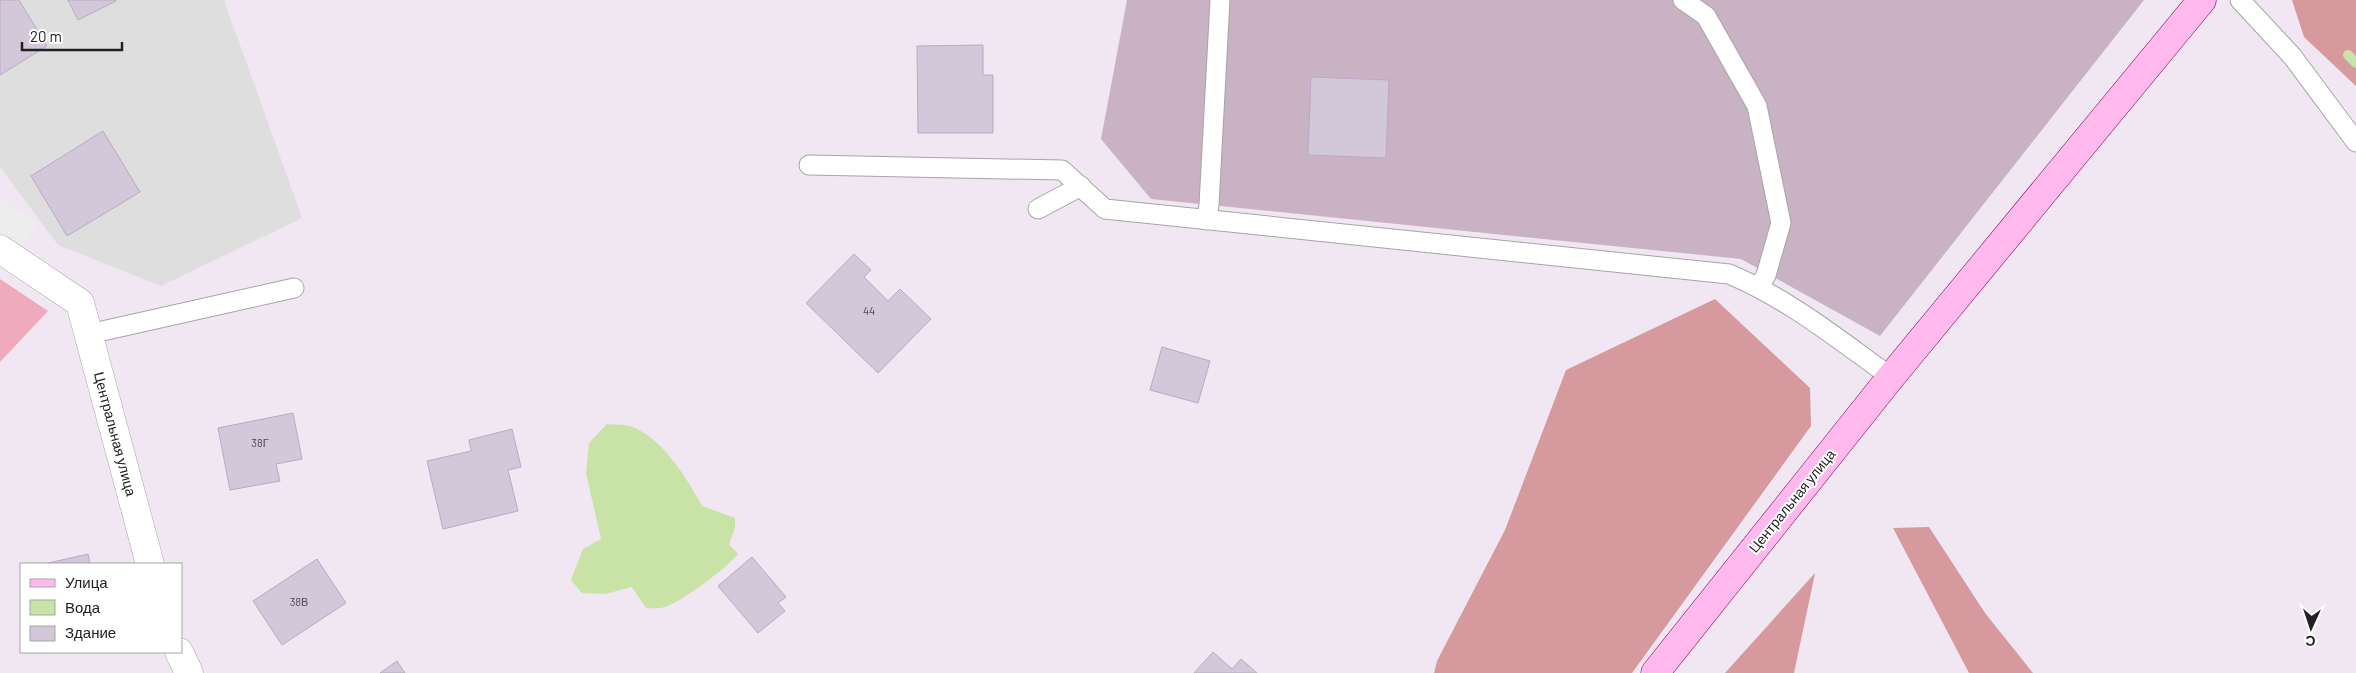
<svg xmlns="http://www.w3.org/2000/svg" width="2356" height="673" font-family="Barlow,sans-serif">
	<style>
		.residential { fill: #dfdedf }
		.construction { fill: #c8b2c3 }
		.grass { fill: #f0aabe }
		.forest { fill: #d5999e }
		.parking { fill: #ededed }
		.water { fill: #c8e3a5 }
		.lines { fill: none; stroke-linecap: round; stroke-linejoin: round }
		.stream { stroke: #c8e3a5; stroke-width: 10 }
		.building { fill: #d3c7da; stroke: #bba8c6 }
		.lane-casing { stroke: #a5a5a5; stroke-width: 21 }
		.street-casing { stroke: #a5a5a5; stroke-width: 29 }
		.secondary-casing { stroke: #810058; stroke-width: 29 }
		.lane { stroke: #fff; stroke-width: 19 }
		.street { stroke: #fff; stroke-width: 28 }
		.secondary { stroke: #ffb9ed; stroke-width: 28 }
		.labels { text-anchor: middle; stroke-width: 4; stroke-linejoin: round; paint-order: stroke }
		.number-label { font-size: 11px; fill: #4e4a4f }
		.street-label { font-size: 14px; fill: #212121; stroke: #fff }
	</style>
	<rect width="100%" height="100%" fill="#f1e7f2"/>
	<polygon class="residential" points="0,0 224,0 302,218 161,286 58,245 0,167"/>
	<polygon class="construction" points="1127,0 2144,0 1880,336 1741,259 1151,199 1101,139"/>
	<polygon class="grass" points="0,279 48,311 0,362"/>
	<g class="forest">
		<polygon points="2292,0 2356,0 2356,86 2304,37"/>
		<polygon points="1715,299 1810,388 1811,426 1632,673 1434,673 1437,661 1505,530 1566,370"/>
		<polygon points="1929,527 1985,613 2033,673 1969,673 1893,528"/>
		<polygon points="1815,573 1794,673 1725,673"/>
	</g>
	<polygon class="parking" points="0,198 38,223 15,255 0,245"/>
	<path class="water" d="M607,424C614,425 623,424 630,426C662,437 687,478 702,506L735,518V528L729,544L738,554C727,568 681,602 665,607C659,609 652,608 646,608L632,587L605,594L582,593L571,580L583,549L601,539L586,473L589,443Z"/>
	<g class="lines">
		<polyline class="stream" points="2348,55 2356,63"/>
	</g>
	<g class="building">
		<polygon points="0,0 19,0 47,46 0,75"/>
		<polygon points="68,0 116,0 116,1 78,20"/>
		<polygon points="983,45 983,75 993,75 993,133 918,133 917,46"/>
		<polygon points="1311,77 1389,80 1386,158 1308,155"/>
		<polygon points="103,131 140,192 67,236 31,176"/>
		<polygon points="854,254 871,270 864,277 888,301 900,289 931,319 878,373 806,303"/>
		<polygon points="1162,347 1210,361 1198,403 1150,390"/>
		<polygon points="293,413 302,459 276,464 280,481 230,490 218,428"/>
		<polygon points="512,429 521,467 508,470 518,511 443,529 427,461 471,451 469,440"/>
		<polygon points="88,554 90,564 44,564"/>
		<polygon points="752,557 786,597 778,603 785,611 758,633 718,586"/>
		<polygon points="317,559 346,603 282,645 253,601"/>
		<polygon points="1213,652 1232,669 1241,659 1257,673 1194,673"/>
		<polygon points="397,661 405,673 380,673"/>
	</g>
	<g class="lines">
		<defs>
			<g id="lane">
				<polyline points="1683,0 1706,16 1757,106 1781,223 1766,275 1759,287"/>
				<polyline points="2240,0 2292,56 2356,142"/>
				<path d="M809,165L1062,170L1105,209L1729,274C1789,299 1839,340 1891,377"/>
				<polyline points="1038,209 1081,186"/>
				<polyline points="1206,220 1209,205 1220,0"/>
				<polyline points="89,334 294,288"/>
			</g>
			<g id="street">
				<polyline points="0,249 80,303 150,564"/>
				<polyline points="179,652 189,673"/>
			</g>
			<polyline id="secondary" points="1655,673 1891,377 2202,0"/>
		</defs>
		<use href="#lane" class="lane-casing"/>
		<use href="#street" class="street-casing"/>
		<use href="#secondary" class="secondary-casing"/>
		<use href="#lane" class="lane"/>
		<use href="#street" class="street"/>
		<use href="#secondary" class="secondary"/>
	</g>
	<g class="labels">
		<g class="number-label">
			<text x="869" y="315">44</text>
			<text x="260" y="447">38Г</text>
			<text x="299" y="606">38В</text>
		</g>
		<g class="street-label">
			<text transform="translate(115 434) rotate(75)" y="5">Центральная улица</text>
			<text transform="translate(1792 501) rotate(-51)" y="5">Центральная улица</text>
		</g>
	</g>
	<rect x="20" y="563" width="162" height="90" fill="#ffffff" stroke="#a6a6a6"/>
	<rect x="30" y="579" width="25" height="8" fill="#ffb9ed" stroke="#a6a6a6"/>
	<text x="65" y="588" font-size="15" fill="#212121">Улица</text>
	<rect x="30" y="600" width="25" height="15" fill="#c8e3a5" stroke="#a6a6a6"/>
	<text x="65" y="613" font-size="15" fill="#212121">Вода</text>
	<rect x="30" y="626" width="25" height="15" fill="#d3c7da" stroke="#a6a6a6"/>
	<text x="65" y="638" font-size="15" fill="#212121">Здание</text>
	<g transform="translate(2311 628) rotate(183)" stroke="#ffffff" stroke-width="4" paint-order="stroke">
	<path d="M0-4L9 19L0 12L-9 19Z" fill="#212121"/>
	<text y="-8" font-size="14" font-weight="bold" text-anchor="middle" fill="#212121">С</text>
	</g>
	<path d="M22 42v8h100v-8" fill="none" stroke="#212121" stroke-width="2.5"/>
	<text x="30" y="42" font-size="15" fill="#212121" stroke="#ffffff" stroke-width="4" paint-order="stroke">20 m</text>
</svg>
